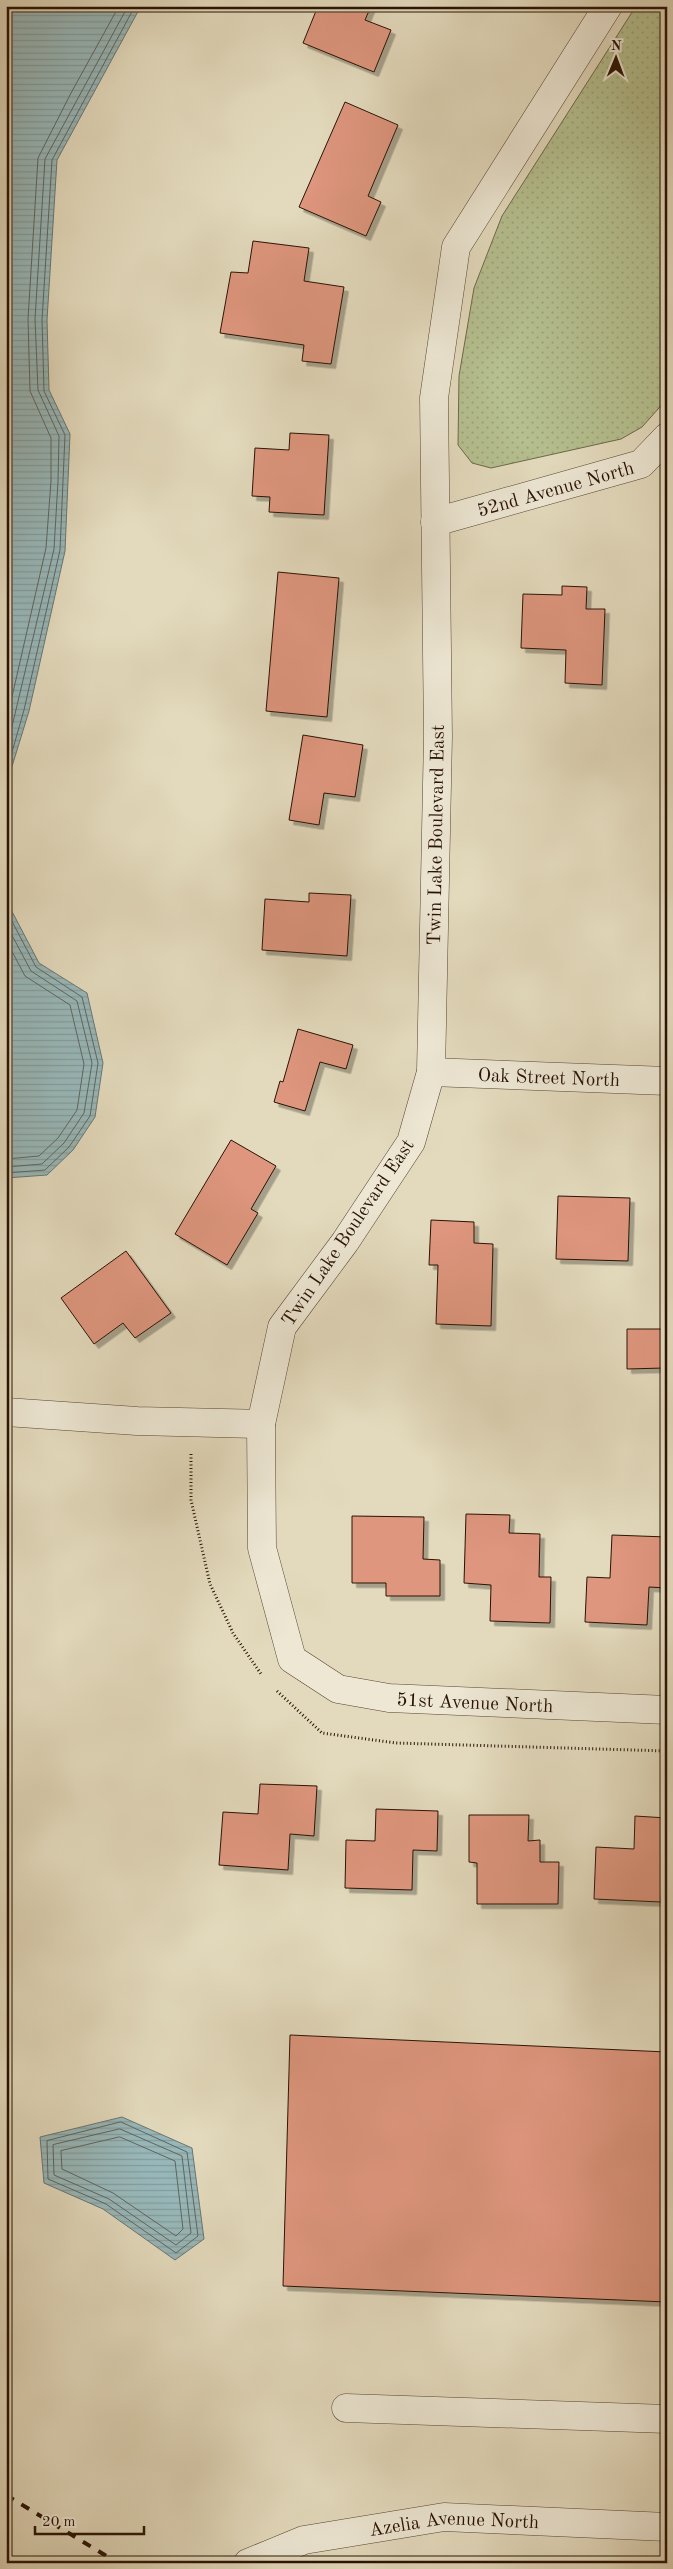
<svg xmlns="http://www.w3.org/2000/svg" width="673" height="2569" font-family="'Old Standard TT',serif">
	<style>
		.grass { fill: url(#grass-dots); stroke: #6e684a }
		.water { fill: url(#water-rules); stroke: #6b7671 }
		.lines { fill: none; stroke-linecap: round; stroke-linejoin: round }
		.shore { stroke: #60655f; stroke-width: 1 }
		.building { fill: #de967e; stroke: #281204; filter: url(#shadow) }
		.minor-casing { stroke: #574432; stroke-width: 29 }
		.path { stroke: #281204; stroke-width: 3; stroke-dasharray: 1 2.5; stroke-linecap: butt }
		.minor { stroke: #ede7d4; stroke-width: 28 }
		.rail { stroke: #281204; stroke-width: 4; stroke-dasharray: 9 9; stroke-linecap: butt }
		.labels { text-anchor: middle; stroke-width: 4.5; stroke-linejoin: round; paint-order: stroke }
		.street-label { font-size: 19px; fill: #281204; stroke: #ede7d4 }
	</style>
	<defs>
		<pattern id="grass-dots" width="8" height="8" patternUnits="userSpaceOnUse" patternTransform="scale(1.25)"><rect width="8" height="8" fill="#b5bf8f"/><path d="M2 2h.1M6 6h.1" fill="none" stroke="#9ca37a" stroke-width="1.8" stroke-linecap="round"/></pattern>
		<pattern id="water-rules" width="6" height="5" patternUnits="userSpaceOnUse" patternTransform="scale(1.25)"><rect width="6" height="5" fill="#98b8ba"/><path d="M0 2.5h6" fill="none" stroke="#839d9e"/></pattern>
		<filter id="shadow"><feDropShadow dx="4.5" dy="4.5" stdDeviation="0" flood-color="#0004"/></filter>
	</defs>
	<rect width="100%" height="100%" fill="#e3dabd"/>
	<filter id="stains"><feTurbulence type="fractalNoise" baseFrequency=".004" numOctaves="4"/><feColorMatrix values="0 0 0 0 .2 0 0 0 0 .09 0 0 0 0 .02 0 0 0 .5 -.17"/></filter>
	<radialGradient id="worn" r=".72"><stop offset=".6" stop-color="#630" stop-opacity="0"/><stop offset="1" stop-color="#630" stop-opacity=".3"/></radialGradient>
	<polygon class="grass" points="636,6 667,6 667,399 642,427 621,439 491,468 472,463 458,445 459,376 474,288 502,216"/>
	<g class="water">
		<polygon points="6,6 141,6 57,160 47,320 49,390 70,434 65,551 29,711 6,786"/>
		<polygon points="6,900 39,963 87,993 103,1063 95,1117 73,1150 47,1175 6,1178"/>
		<polygon points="122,2117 192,2148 204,2239 175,2260 103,2209 44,2183 40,2137"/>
	</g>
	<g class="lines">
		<g class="shore">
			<polyline points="6,723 46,548 51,481 51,438 30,391 28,319 38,158 71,93 119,6"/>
			<polyline points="6,752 54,549 58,481 59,436 38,390 35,319 45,159 128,6"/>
			<polyline points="6,773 24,710 60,550 65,435 44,391 42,320 52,160 135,6"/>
			<polyline points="6,910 36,967 82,997 98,1063 90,1116 69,1147 45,1170 6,1173"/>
			<polyline points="6,924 31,971 77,1001 92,1063 84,1113 64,1143 42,1164 6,1167"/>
			<polyline points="6,940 25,976 70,1005 84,1064 77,1110 58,1138 39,1156 6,1159"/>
			<polygon points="121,2122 187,2152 198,2236 176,2253 106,2204 48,2179 47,2141"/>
			<polygon points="120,2129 182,2156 191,2233 176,2245 109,2199 54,2175 53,2145"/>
			<polygon points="120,2137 175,2161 183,2229 176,2236 113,2193 62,2169 61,2151"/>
		</g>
	</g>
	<g class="building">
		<polygon points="318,6 371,6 365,20 391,30 374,72 303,43"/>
		<polygon points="345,102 398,125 368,196 381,202 366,236 299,207"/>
		<polygon points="253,241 309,248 304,281 344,287 331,364 302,361 304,345 220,333 231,272 248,273"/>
		<polygon points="290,433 329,435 324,515 269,512 270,497 252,496 255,448 289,450"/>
		<polygon points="278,572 339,578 327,717 266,711"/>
		<polygon points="562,586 587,587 586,609 605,609 602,685 565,683 566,650 521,648 523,594 562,595"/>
		<polygon points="303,735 363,745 355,797 324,793 319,825 289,820"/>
		<polygon points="309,893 351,895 347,956 262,950 265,899 309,902"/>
		<polygon points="298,1029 353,1045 346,1069 320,1062 305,1111 274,1102 280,1081 283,1082"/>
		<polygon points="231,1140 276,1166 251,1209 258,1213 227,1265 175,1234"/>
		<polygon points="558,1196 630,1198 628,1261 556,1259"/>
		<polygon points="431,1220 474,1222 474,1243 493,1244 491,1326 436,1324 438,1265 429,1265"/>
		<polygon points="126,1251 171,1313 135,1338 123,1323 94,1344 61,1298"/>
		<polygon points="627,1329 664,1329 664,1368 627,1369"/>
		<polygon points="466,1514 510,1515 509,1533 540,1534 539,1577 551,1577 550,1623 490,1621 491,1585 464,1583"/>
		<polygon points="352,1516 424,1517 423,1559 440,1560 440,1596 386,1596 386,1583 352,1583"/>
		<polygon points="612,1535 667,1537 667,1588 649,1587 647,1625 585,1622 587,1577 610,1578"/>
		<polygon points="260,1784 317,1786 314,1836 290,1834 288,1870 219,1865 223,1812 258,1814"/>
		<polygon points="376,1809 438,1811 437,1851 413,1850 412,1890 345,1888 346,1840 375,1841"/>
		<polygon points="469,1815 529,1815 528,1841 540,1840 540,1862 559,1862 558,1904 477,1904 477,1863 469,1862"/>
		<polygon points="635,1816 667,1818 667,1864 663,1863 661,1902 594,1899 596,1847 634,1849"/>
		<polygon points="290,2035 667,2052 667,2302 283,2286"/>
	</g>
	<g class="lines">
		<defs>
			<g id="minor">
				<path id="s1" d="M608,6L456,247L434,398L438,736L431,1072L411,1142L345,1242L282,1327L261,1424L262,1548L292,1659L338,1689L389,1698L667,1710"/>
				<path id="s2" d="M435,522L641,464L667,437"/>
				<path id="s3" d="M431,1072L667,1081"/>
				<polyline points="6,1412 137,1421 261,1424"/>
				<polyline points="346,2408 667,2419"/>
				<path id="s4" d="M248,2563L304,2540L444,2517L667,2527"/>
			</g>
		</defs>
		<use href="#minor" class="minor-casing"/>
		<g class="path">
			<polyline points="191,1454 191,1500 210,1584 233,1633 261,1674"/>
			<polyline points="277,1691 322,1733 396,1743 667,1751"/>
		</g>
		<use href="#minor" class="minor"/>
		<polyline class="rail" points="6,2495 118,2563"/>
	</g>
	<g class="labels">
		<g class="street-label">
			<text dy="7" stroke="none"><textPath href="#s2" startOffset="125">52nd Avenue North</textPath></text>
			<text transform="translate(435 835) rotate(-89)" y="7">Twin Lake Boulevard East</text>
			<text dy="7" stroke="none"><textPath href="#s3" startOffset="118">Oak Street North</textPath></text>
			<text transform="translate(347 1232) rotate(-56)" y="7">Twin Lake Boulevard East</text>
			<text dy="7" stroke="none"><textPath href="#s1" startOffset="1941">51st Avenue North</textPath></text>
			<text dy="7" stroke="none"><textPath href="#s4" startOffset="212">Azelia Avenue North</textPath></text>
		</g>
	</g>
	<rect width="673" height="2569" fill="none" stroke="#e3dabd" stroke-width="25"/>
	<rect x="8" y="8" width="658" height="2554" fill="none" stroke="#281204" stroke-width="2.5"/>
	<rect x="12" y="12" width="648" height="2544" fill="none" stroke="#281204"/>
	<g transform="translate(616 58) rotate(1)" stroke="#ede7d4" stroke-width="4" paint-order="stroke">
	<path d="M0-4L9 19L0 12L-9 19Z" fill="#281204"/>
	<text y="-8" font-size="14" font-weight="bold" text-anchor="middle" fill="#281204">N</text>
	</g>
	<path d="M35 2526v8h109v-8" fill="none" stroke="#281204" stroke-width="2.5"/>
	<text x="42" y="2526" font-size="15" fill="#281204" stroke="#ede7d4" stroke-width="4" paint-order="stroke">20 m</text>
	<rect width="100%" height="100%" filter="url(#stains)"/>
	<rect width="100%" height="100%" fill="url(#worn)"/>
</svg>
